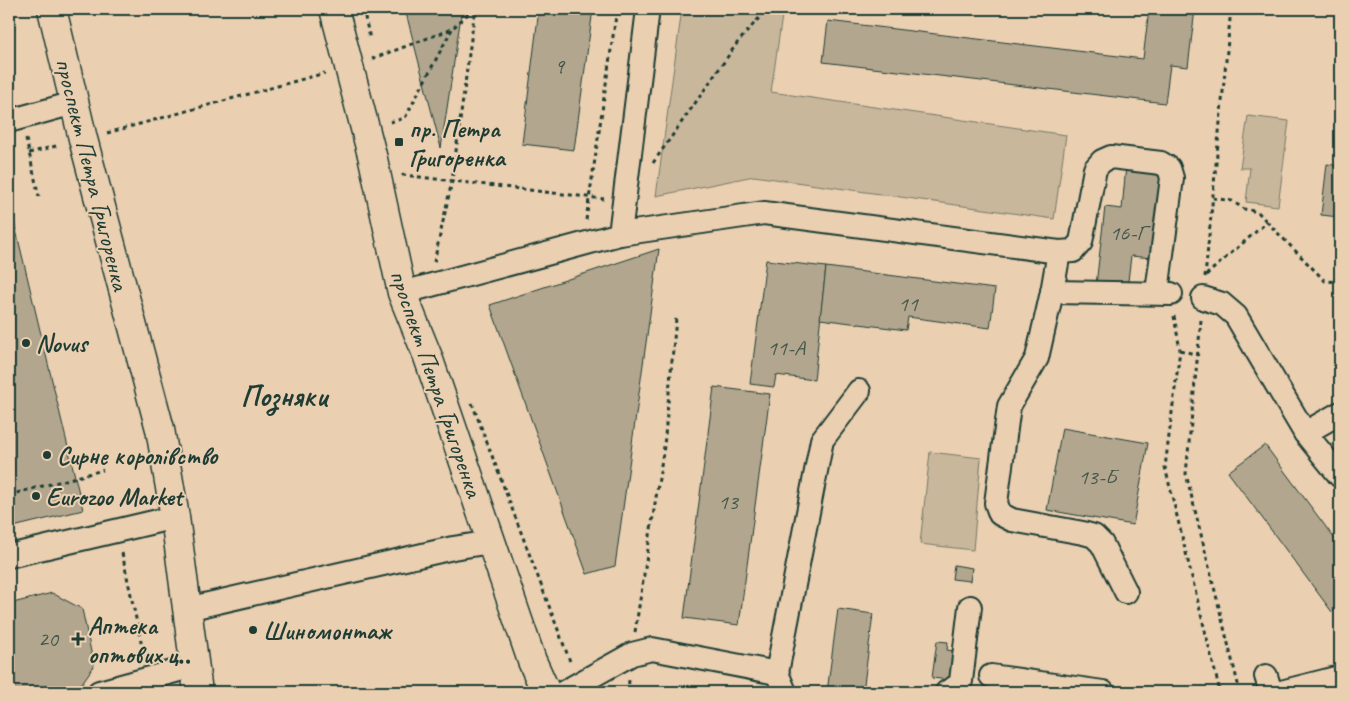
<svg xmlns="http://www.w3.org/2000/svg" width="1349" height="701" font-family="Caveat,sans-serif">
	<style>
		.green { fill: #c9b79c; stroke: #747a68 }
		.building { fill: #b2a68e; stroke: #1f3d34 }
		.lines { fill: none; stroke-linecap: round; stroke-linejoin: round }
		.minor-casing { stroke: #1f3d34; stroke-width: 26 }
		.major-casing { stroke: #1f3d34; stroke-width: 31 }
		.path { stroke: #1f3d34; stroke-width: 3; stroke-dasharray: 4 4; stroke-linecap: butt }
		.minor { stroke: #eacfb1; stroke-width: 22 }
		.major { stroke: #eacfb1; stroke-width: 28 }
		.poi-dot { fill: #1f3d34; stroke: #eacfb1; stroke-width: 2 }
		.labels { text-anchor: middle; stroke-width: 4; stroke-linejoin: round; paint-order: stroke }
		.number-label { font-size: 22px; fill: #44574a }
		.poi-label { font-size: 25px; font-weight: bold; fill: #1f3d34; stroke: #eacfb1; text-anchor: start }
		.street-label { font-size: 25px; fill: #1f3d34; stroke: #eacfb1 }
		.district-label { font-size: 30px; font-weight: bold; fill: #1f3d34; stroke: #eacfb1 }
	</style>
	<rect width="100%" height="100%" fill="#eacfb1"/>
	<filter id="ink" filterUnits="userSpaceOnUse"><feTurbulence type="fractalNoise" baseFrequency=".02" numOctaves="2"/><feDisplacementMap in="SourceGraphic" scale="10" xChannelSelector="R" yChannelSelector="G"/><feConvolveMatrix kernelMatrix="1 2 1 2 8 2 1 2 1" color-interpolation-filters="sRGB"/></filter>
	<g filter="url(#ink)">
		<g class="green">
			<polygon points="682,9 783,9 771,92 1066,135 1054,219 754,176 656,196"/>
			<polygon points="1248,116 1289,121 1278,206 1246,202 1250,168 1240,168"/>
			<polygon points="930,452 981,458 973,550 920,544"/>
		</g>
		<g class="building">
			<polygon points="405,9 462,9 441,148"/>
			<polygon points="539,9 593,9 574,150 522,144"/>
			<polygon points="1149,9 1195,9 1188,67 1170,65 1165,103 823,62 828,21 1143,59"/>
			<polygon points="1327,164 1340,166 1340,239 1337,238 1339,217 1321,215"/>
			<polygon points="1126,166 1162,170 1152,258 1131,256 1127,289 1096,285 1105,207 1122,209"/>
			<polygon points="11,209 83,510 9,528 9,210"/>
			<polygon points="659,249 615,566 587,574 490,305"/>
			<polygon points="766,260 826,267 814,380 776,375 774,387 750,384"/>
			<polygon points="826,267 995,289 990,328 908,317 906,330 820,319"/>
			<polygon points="714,387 770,394 739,625 684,618"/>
			<polygon points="1062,428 1148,443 1133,525 1047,510"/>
			<polygon points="1265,445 1340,546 1340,606 1332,612 1228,472"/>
			<polygon points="954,565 972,568 970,581 952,579"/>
			<polygon points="52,593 82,609 94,666 77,690 67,692 9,692 9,604"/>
			<polygon points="838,609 873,614 863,692 827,692"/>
			<polygon points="937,641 948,642 947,650 961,652 958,681 932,678"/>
		</g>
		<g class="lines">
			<defs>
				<g id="minor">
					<polyline points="9,121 74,103"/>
					<polyline points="620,234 764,213 1059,252 1073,251 1081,242 1095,169 1102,161 1111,157 1161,163 1169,168 1172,178 1157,292"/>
					<polyline points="1059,252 1052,292 1037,358 1009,406 996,503 1000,514 1012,520 1083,533 1094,536 1102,544 1126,592"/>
					<polyline points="1052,292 1171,294"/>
					<polyline points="402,293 620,234 648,9"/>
					<polyline points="1203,298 1222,304 1236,316 1305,433 1340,476"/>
					<polyline points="1305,433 1340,413"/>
					<polyline points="9,556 175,517"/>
					<polyline points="187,609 453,548 491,542"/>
					<polyline points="777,673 785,692"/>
					<polyline points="991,676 1061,686"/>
					<polyline points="1266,676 1271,692"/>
					<polyline points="99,692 194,666"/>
					<polyline points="564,692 632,654 652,649 777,673 822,440 859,391"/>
					<polyline points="947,692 959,685 961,681 970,607"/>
					<polyline points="1058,692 1061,686 1103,692"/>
					<polyline points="1281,692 1340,677"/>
				</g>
				<g id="major">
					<polyline points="52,9 83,139 160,429 175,517 198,692"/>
					<polyline points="334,9 373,159 402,293 428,357 532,661 546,692"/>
				</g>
			</defs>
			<use href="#minor" class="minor-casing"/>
			<use href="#major" class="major-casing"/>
			<g class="path">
				<polyline points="363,9 370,39"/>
				<polyline points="372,59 452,29 473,9"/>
				<polyline points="9,69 16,97"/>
				<polyline points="390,122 405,118 452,29"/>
				<polyline points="107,133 325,73"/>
				<polyline points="26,139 39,197"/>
				<polyline points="29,153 60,145"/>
				<polyline points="653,163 738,42 767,9"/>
				<polyline points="403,174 403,175 604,199"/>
				<polyline points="1213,198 1232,201 1244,209 1258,212 1267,222"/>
				<polyline points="586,220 617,9"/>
				<polyline points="434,262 452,181 475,9"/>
				<polyline points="1206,275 1267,222 1325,281 1340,282"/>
				<polyline points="1205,277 1231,9"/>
				<polyline points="1174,316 1180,350 1165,467 1220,692"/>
				<polyline points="1201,320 1186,474 1240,692"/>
				<polyline points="1180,350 1198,355"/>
				<polyline points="472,403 571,664"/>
				<polyline points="9,495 103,470"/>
				<polyline points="122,553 144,656"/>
				<polyline points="635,632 664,446 676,318"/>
				<polyline points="628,692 629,680"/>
				<polyline points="695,692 697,692"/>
			</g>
			<use href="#minor" class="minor"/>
			<use href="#major" class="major"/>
		</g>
	</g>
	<g class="poi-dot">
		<rect x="394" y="137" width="10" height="10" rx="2.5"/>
		<circle cx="26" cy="343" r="5"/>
		<circle cx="47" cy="455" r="5"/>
		<circle cx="36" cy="496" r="5"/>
		<circle cx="253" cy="630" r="5"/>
		<path d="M75.5 631.5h5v5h5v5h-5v5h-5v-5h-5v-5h5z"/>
	</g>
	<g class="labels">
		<g class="number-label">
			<text x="559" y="73">9</text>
			<text x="1128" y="240">16-Г</text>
			<text x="908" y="311">11</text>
			<text x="786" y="355">11-А</text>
			<text x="1097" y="484">13-Б</text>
			<text x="728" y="509">13</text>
			<text x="48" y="646">20</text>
		</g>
		<g class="poi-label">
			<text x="409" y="137">пр. Петра<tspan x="409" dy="29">Григоренка</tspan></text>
			<text x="36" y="352">Novus</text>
			<text x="57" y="464">Сирне королівство</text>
			<text x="46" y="505">Eurozoo Market</text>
			<text x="88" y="634">Аптека<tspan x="88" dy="29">оптових ц‥</tspan></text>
			<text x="263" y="639">Шиномонтаж</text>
		</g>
		<g class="street-label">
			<text transform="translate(93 174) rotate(76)" y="9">проспект Петра Григоренка</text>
			<text transform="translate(437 383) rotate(71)" y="9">проспект Петра Григоренка</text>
		</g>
		<g class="district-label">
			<text x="284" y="406">Позняки</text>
		</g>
	</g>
	<rect width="1349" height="701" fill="none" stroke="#eacfb1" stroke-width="30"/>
	<rect x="15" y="15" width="1319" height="671" fill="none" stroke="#1f3d34" stroke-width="2" filter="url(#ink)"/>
</svg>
